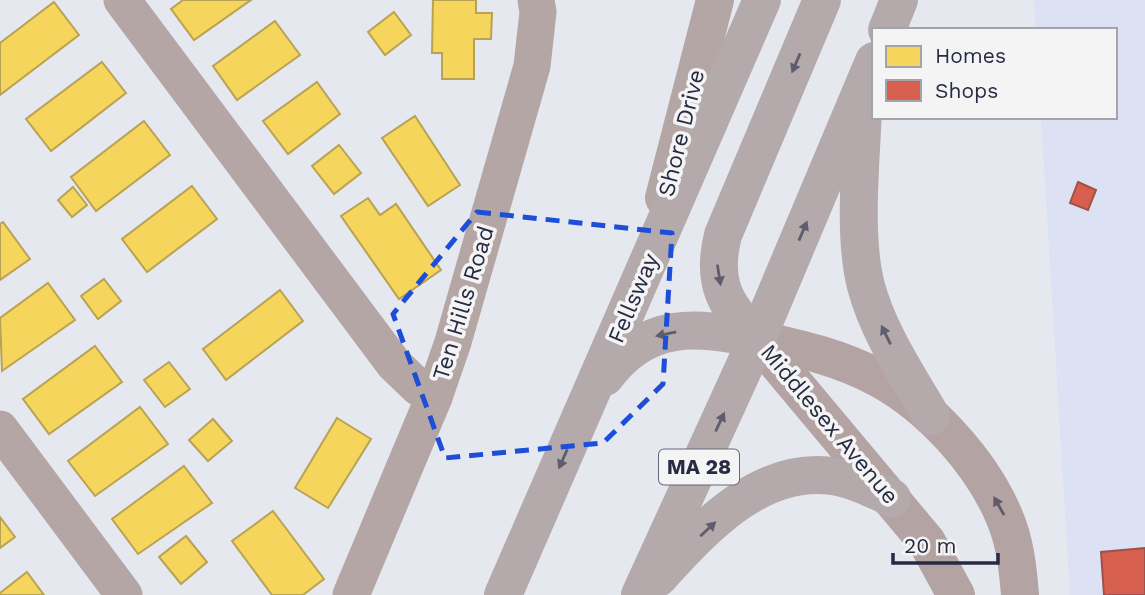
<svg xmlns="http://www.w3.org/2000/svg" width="1145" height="595" font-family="'Work Sans',sans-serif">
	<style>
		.built { fill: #dde1f4 }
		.homes { fill: #f6d55c; stroke: #b8a254; stroke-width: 2 }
		.shops { fill: #d6604d; stroke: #a2504a; stroke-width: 2 }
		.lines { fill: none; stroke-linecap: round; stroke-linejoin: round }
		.minor { stroke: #b4a6a4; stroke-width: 37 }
		.tertiary { stroke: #b4a6a4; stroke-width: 38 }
		.secondary { stroke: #b3a4a3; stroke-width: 38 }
		.trunk { stroke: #b4aaac; stroke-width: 38 }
		.oneway { fill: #5f5d6d }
		.oneway2 { fill: #5f5b69 }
		.marked { fill: none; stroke: #1d4ed8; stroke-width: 5; stroke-dasharray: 14 9; stroke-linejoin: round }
		.labels { text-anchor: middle; stroke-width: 7; stroke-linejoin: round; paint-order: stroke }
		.shield { fill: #f4f4f4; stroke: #646778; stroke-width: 2 }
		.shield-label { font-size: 21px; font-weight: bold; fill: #272a43 }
		.street-label { font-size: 23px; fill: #272a43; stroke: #f4f4f4 }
	</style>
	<rect width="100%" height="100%" fill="#e6e8f0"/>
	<polygon class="built" points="1034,0 1145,0 1145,595 1070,595 1041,117 1115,117 1115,30 1036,30"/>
	<g class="homes">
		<polygon points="183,0 251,0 194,40 171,9"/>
		<polygon points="433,0 476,0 476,13 492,13 491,39 474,39 474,79 442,79 442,53 432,53"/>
		<polygon points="54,2 79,35 0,95 0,43"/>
		<polygon points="394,12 411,35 385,55 368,32"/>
		<polygon points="275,21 300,55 237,100 213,66"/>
		<polygon points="102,62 126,93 51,151 26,119"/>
		<polygon points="317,82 340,114 288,154 263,121"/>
		<polygon points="415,116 460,185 428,206 382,138"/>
		<polygon points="144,121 170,155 96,211 71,177"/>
		<polygon points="339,145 361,173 334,194 312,166"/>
		<polygon points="192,186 217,219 147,272 122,239"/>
		<polygon points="73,187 87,205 72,217 58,200"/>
		<polygon points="368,198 380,215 396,204 441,270 399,299 341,216"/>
		<polygon points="3,222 30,259 0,280 0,224"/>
		<polygon points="104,279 121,301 98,319 81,296"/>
		<polygon points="48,283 75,320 2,371 0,318"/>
		<polygon points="280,290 303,321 226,380 203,349"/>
		<polygon points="95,346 122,382 49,434 23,399"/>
		<polygon points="169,362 190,389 165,407 144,380"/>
		<polygon points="140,407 168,444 95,496 68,461"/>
		<polygon points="337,418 371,439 328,508 295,488"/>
		<polygon points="213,419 232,441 208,461 189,440"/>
		<polygon points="184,466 212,503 138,554 112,519"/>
		<polygon points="273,511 324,579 303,595 272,595 232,541"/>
		<polygon points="0,517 15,537 0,548"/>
		<polygon points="186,536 207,562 181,584 159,557"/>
		<polygon points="27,572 44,595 0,595 0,593"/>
	</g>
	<g class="shops">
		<polygon points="1078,182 1096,190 1088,210 1070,203"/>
		<polygon points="1145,548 1145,595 1104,595 1101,552"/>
	</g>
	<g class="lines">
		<g class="minor">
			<polyline points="122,0 394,364 418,387 434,397"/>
			<polyline points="0,429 124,595"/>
			<polyline points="351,595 434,397 453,342 532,66 538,12 536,0"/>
		</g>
		<polyline class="tertiary" points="664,198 715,0"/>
		<g class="secondary">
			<path d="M757,339C798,348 842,358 880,379C931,407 981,462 1004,516C1015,541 1018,569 1020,595"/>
			<polyline points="757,339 927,542 956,595"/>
		</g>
		<g class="trunk">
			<polyline points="887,30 899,0"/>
			<path d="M863,109C861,162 853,236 866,286C878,332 908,376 931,416"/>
			<path d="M757,339C725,305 711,283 723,235L822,0"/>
			<path d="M605,377C646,321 696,326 757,339"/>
			<path d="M658,578C703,529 759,466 832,476C853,479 873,489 892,498"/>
			<polyline points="503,595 762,0"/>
			<polyline points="640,595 757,339 874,61"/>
		</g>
	</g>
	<defs><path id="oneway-solid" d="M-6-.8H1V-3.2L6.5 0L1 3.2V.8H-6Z" transform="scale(1.75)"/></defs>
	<g class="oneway">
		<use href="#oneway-solid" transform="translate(796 63) rotate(113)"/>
		<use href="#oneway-solid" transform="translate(803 231) rotate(-67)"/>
		<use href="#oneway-solid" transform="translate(719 275) rotate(81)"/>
		<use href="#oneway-solid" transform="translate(666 334) rotate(168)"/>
		<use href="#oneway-solid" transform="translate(886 335) rotate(-116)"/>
		<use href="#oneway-solid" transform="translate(720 422) rotate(-65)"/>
		<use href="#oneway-solid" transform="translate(563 459) rotate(114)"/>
		<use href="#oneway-solid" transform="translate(708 529) rotate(-43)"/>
	</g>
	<use class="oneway2" href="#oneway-solid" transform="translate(999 506) rotate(-119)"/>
	<path class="marked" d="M477,212L672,233L663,384L603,443L445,458L393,314Z"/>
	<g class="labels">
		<rect class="shield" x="659" y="449.5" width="80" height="35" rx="5"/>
		<g class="shield-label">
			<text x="699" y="474">MA 28</text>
		</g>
		<g class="street-label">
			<text transform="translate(681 133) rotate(-76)" y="8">Shore Drive</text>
			<text transform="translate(633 298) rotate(-67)" y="8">Fellsway</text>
			<text transform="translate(463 303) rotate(-73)" y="8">Ten Hills Road</text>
			<text transform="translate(830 424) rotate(50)" y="8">Middlesex Avenue</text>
		</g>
	</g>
	<rect x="872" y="28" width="245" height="91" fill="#f4f4f4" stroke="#a2a3ad" stroke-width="2"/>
	<rect x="886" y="46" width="35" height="21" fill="#f6d55c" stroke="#a2a3ad" stroke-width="2"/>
	<text x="935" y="63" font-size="21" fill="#272a43">Homes</text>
	<rect x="886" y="80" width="35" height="21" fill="#d6604d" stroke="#a2a3ad" stroke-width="2"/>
	<text x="935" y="98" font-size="21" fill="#272a43">Shops</text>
	<path d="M893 553v10h105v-10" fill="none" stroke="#272a43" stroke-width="3.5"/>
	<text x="904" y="553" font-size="21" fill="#272a43" stroke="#f4f4f4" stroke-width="5" paint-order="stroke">20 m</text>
</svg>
